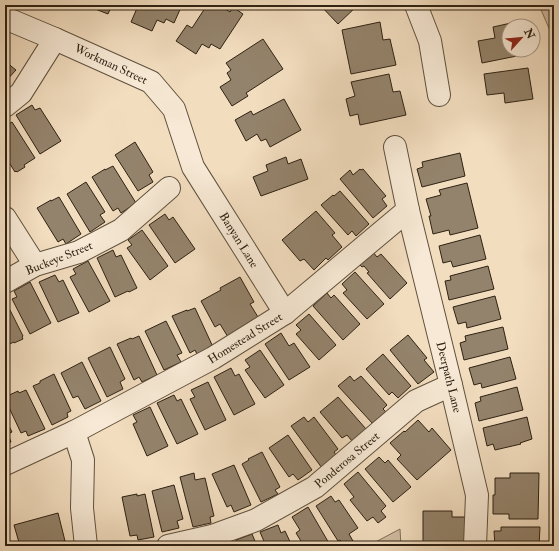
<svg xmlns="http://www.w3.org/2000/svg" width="559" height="551" font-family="'IM FELL Double Pica',serif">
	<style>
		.green { fill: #d1bda2; stroke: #80705a }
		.building { fill: #94836c; stroke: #2f2213 }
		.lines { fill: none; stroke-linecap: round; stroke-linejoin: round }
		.minor-casing { stroke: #60513e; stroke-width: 24 }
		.minor { stroke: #f7e9d5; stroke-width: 22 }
		.labels { text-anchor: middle; stroke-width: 3.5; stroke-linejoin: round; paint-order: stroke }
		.street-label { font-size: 12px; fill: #2f2213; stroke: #f7e9d5 }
	</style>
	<rect width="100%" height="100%" fill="#f2ddbf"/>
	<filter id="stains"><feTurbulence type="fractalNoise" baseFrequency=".005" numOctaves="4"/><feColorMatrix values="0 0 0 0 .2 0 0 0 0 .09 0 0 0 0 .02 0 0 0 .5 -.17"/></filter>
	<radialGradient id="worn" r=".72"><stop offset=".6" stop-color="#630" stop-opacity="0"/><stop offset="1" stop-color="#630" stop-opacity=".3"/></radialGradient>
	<g class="green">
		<polygon points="539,5 554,5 554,40"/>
		<polygon points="400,529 401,546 368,546"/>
	</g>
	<g class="building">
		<polygon points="91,5 112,5 108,14 90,7"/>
		<polygon points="144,5 182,5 174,23 166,19 164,23 157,20 152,31 131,22 138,6 143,8"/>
		<polygon points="207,5 219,5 230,12 233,7 243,14 220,49 211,44 209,48 202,44 196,54 176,41 187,25 192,28"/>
		<polygon points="320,5 358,5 338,24"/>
		<polygon points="520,21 521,26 509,26 509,50 526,50 527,54 482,63 478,41 495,38 493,27"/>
		<polygon points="380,22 383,40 390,39 396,65 351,74 342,30"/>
		<polygon points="263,39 283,69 246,93 248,96 232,106 220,87 231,80 227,73 231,70 226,63"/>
		<polygon points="5,54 9,58 6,62 16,70 5,82"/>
		<polygon points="528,68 533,99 505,103 504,93 487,95 484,74"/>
		<polygon points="389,74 393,92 400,91 406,115 360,125 358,114 350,116 346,99 355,96 351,82"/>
		<polygon points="284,99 301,130 270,147 266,139 261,141 257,134 246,141 235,120 251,111 253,115"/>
		<polygon points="32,105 35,110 40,108 61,141 40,154 16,115"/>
		<polygon points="12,122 35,158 24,165 25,167 17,172 16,171 15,172 5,156 5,126"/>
		<polygon points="135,142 153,172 149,175 153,182 138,191 115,155"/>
		<polygon points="460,153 465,176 422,187 417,169 423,167 422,162"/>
		<polygon points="286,157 288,164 301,159 308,179 261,196 253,177 268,171 266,165"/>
		<polygon points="113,166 136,203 121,213 118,208 113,211 92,177 105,169 105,170"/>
		<polygon points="360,169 361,170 363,169 386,196 382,199 387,206 373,218 340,179 350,170 353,175"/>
		<polygon points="86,182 105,212 100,215 105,222 90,232 67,194"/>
		<polygon points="467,183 478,228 450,235 449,230 433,234 429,216 431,216 426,199 441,195 439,190"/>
		<polygon points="340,191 369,224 356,236 352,231 348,235 321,205 333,195 334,196"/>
		<polygon points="59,197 81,234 66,244 63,239 58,242 37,208 51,200 51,201"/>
		<polygon points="316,211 335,233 332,235 342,247 328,260 326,258 314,270 304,259 300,261 282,240"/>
		<polygon points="165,214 169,220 173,217 195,249 175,263 149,225"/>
		<polygon points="142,230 168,266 150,280 127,248 132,245 128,240"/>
		<polygon points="480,235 486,259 453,267 451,261 443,263 439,246"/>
		<polygon points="113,250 116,257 121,255 137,288 129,292 128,291 115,297 97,258"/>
		<polygon points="373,252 377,257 381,254 407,283 390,299 367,273 369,272 364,266 362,267 360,265"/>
		<polygon points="88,261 110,301 89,312 70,277 76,274 73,269"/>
		<polygon points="488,266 494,289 449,300 445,281 451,280 450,276"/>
		<polygon points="355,272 384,304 367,319 343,293 347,290 342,284"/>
		<polygon points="55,275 59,282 63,280 79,313 58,322 39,282"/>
		<polygon points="240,277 254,302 250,304 258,317 243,326 244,327 228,337 220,324 215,327 201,301 221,290 220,288"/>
		<polygon points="30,282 51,323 30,334 12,299 17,297 14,291"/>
		<polygon points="327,293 331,298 334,295 360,324 343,340 313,306"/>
		<polygon points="495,296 501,319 467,328 466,322 458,324 453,307"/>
		<polygon points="8,306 23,336 22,337 23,339 14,343 14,342 5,346 5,308"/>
		<polygon points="195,308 213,347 197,354 195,350 190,353 172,316 187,310 187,311"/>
		<polygon points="309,314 336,345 319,360 296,334 301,330 296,325"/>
		<polygon points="166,321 182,353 177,355 181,362 164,370 145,331"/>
		<polygon points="503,327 508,349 464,360 460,343 466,341 465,336"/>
		<polygon points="281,333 289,346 294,343 310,367 289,380 265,344"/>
		<polygon points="408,335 427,358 424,360 434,372 418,384 390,350"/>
		<polygon points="139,336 157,375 142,382 139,377 134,380 117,344 131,338 132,339"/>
		<polygon points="110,347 125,379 120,382 123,389 107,397 88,358"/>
		<polygon points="260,350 284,385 265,398 245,370 250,367 245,360"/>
		<polygon points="383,354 411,386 398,398 392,392 389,395 366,369"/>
		<polygon points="510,357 516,379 482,388 481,383 474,385 469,368"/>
		<polygon points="82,362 101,401 85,409 78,396 73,398 61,373"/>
		<polygon points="231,368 235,376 239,374 255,404 234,415 214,377"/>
		<polygon points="54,374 71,411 67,413 68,417 52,425 33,386 40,383 40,381"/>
		<polygon points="350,376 354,381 361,376 387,405 383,409 386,412 373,424 338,386"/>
		<polygon points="208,382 226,420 205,430 190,399 195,397 191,390"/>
		<polygon points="517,387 523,410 479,421 475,403 481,401 480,397"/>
		<polygon points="26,390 45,429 28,436 26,431 21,433 5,399 5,397 18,391 19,393"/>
		<polygon points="174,395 177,401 181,399 198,434 177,444 157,403"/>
		<polygon points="338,397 366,429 352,441 347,435 342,438 320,412"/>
		<polygon points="150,407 168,446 147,456 133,424 137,422 133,415"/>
		<polygon points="304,417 308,422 314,417 338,449 334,452 337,456 322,468 291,426"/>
		<polygon points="527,417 532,439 520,443 521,444 495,450 493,444 487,446 483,428"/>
		<polygon points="5,418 12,432 8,434 11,442 5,445"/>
		<polygon points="418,420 429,432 432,428 451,450 417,480 397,459 401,455 390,443 404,431 405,432"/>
		<polygon points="288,435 312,470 298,480 293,474 289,477 269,448"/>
		<polygon points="262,452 280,487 275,490 278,494 261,502 242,464 249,460 248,459"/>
		<polygon points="379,457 385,463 388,460 411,487 393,502 365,469"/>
		<polygon points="234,465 251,505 234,512 231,505 227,507 212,474"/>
		<polygon points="358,472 386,506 381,511 386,517 378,523 373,517 367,521 350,500 354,497 344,484"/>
		<polygon points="194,473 195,480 205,478 214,516 210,517 211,523 193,527 180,477"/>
		<polygon points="510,473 539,473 538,519 509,519 509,514 493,514 493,495 495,495 495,478 510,478"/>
		<polygon points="174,485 183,519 177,521 179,528 162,532 152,491"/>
		<polygon points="137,494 137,496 145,494 154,537 138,540 137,535 130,536 122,497"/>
		<polygon points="331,496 335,502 339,500 358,528 349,534 353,541 346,546 344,546 340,540 338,541 316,506"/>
		<polygon points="308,507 330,545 328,546 304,546 296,533 300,530 292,517"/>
		<polygon points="423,511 452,511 452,517 466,517 467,546 423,546"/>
		<polygon points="58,513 65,541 60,542 61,546 20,546 14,525"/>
		<polygon points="278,525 281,533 285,531 292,546 266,546 260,532"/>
		<polygon points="6,526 11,546 5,546 5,527"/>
		<polygon points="501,527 540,527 539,546 495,546 494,531 501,531"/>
		<polygon points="252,534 257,546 238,546 236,540"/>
	</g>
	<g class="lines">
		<defs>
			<g id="minor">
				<polyline points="416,5 430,41 439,95"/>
				<polyline points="5,18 55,39 151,82 174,109 193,167 285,313"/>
				<polyline points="5,106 21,93 55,39"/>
				<polyline points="408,210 451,385 477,495 475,546"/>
				<polyline points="5,218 35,265"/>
				<polyline points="5,282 35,265 79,252 121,230 169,188"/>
				<polyline points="74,432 83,460 82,508 86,546"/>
				<polyline points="5,464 74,432 213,358 285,313 408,210 395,147"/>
				<polyline points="168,546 212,536 256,520 315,487 416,401 451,385"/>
			</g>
		</defs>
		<use href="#minor" class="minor-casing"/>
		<use href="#minor" class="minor"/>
	</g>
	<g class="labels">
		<g class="street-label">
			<text transform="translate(111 64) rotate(25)" y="4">Workman Street</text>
			<text transform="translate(239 240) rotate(58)" y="4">Banyan Lane</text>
			<text transform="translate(59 258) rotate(-22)" y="4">Buckeye Street</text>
			<text transform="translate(245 338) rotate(-32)" y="4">Homestead Street</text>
			<text transform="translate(449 377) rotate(76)" y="4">Deerpath Lane</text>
			<text transform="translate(347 460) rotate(-40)" y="4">Ponderosa Street</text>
		</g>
	</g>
	<rect width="559" height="551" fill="none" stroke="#f2ddbf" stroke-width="20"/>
	<rect x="6" y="6" width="547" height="539" fill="none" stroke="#2f2213" stroke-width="2"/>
	<rect x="10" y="10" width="539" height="531" fill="none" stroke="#2f2213"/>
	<g transform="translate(521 38) rotate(63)"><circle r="19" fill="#f7e9d5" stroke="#a79987"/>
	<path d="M0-3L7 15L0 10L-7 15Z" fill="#8f2418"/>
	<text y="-6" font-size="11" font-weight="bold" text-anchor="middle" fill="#2f2213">N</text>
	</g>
	<rect width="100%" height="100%" filter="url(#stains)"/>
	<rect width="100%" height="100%" fill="url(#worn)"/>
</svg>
